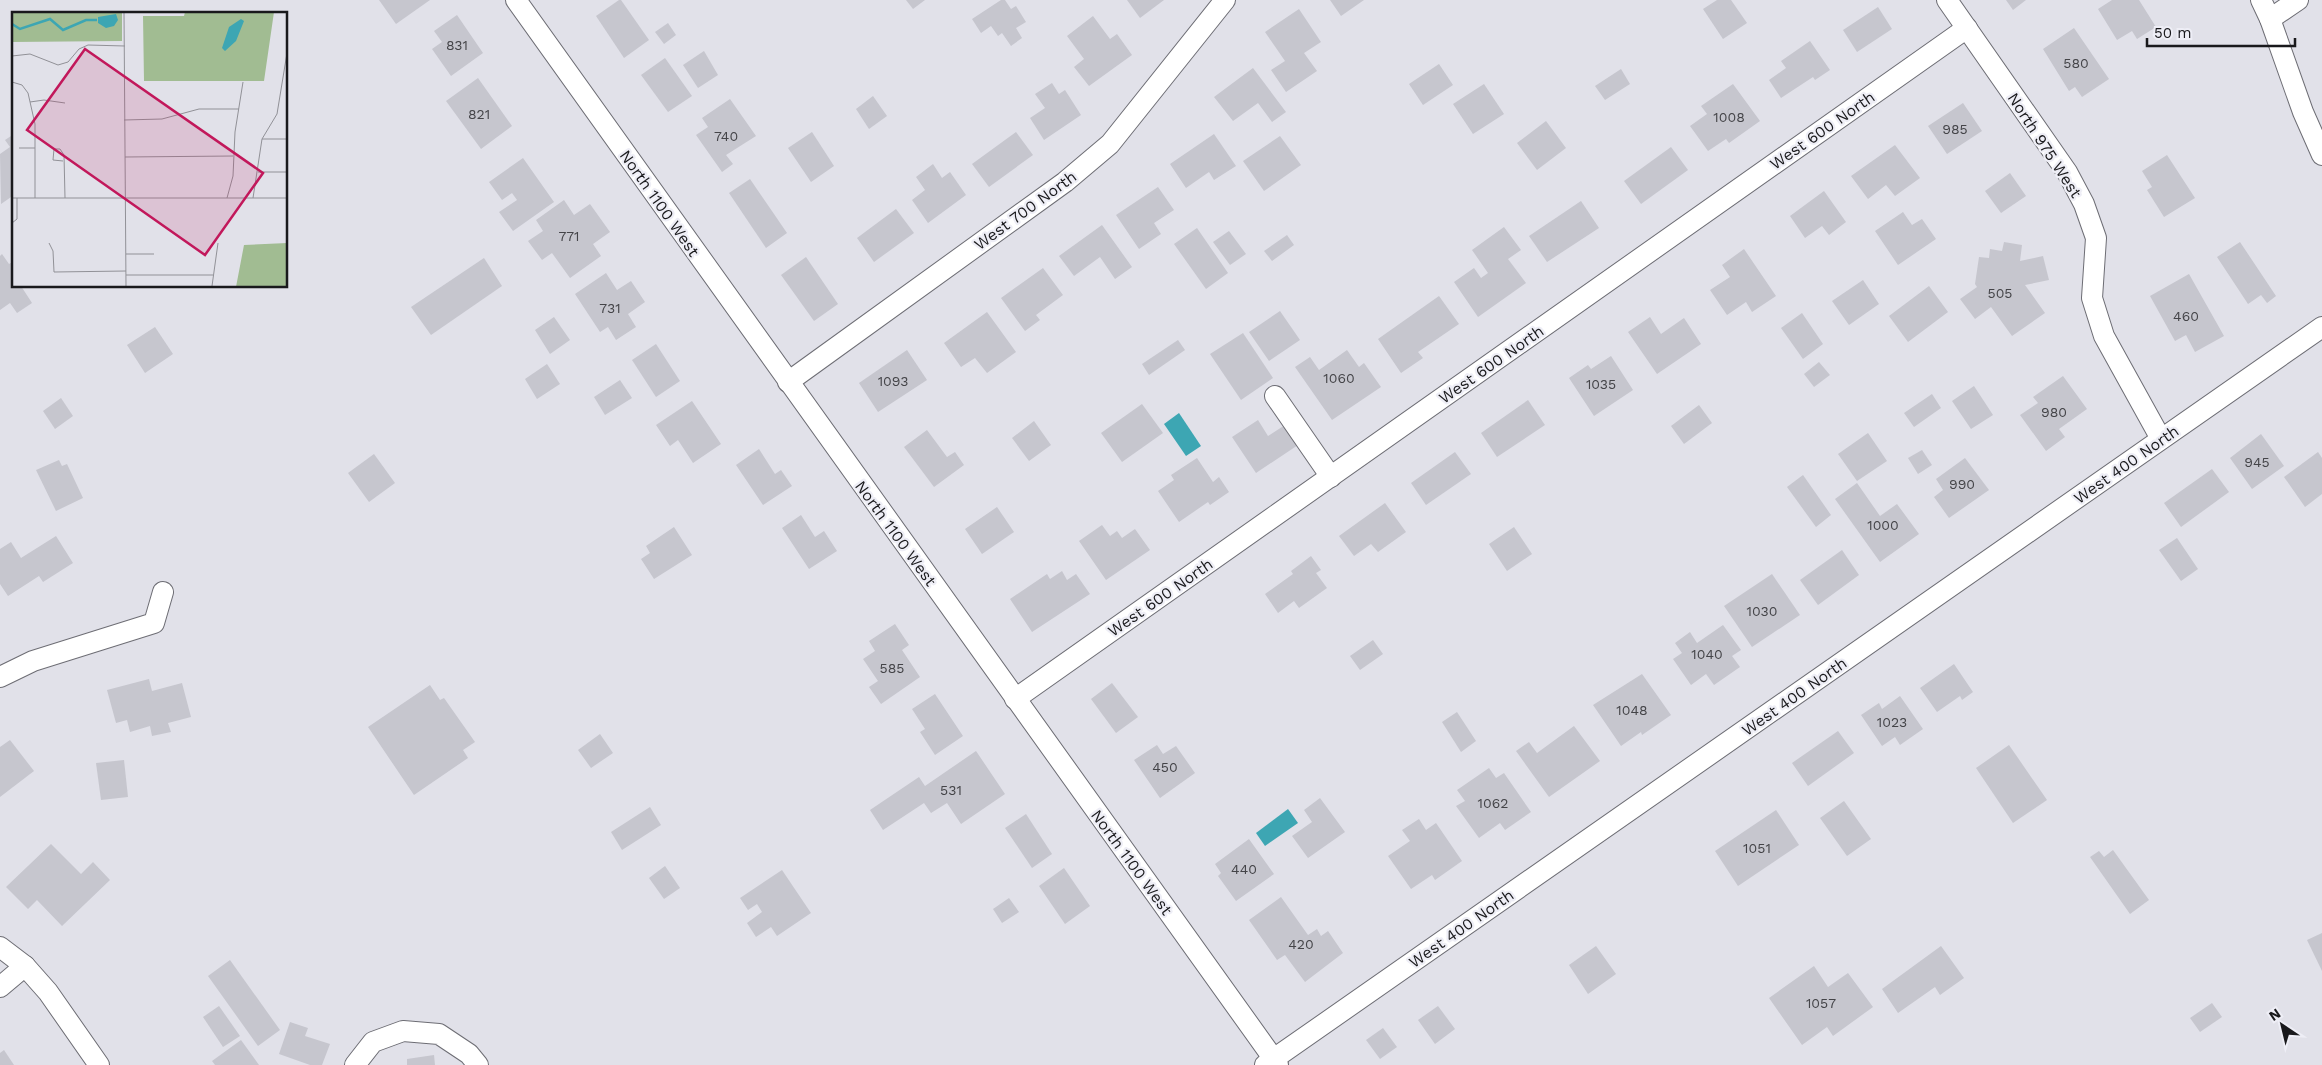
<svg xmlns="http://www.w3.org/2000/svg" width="2322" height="1065" font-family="'Work Sans',sans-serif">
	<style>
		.water { fill: #3da6b3 }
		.building { fill: #c6c6ce }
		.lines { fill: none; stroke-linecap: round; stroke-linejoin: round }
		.minor-casing { stroke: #6d6d74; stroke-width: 22 }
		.minor { stroke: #fff; stroke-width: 20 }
		.labels { text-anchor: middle; stroke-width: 4.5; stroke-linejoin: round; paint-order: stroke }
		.number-label { font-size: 14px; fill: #444448 }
		.street-label { font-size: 16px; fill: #19191c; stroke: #eeeef6 }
		.inset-river { fill: none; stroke: #3da6b3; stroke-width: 2.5 }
		.inset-road { fill: none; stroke: #919197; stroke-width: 1 }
		.view { fill: #c2185b; fill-opacity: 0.15; stroke: #c2185b; stroke-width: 2.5 }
		.inset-edge { fill: none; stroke: #19191c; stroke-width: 2.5 }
	</style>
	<rect width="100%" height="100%" fill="#e1e1e9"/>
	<g class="water">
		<polygon points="1179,413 1201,446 1186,456 1164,424"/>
		<polygon points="1288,809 1298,823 1265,846 1256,833"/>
	</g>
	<g class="building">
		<polygon points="379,0 430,0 396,24"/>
		<polygon points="619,0 621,0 649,40 624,58 596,16"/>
		<polygon points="906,0 925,0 913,9"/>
		<polygon points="1001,0 1005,0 1011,9 1016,6 1026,22 1016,28 1022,38 1011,46 1002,33 998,36 991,26 981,33 972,19"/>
		<polygon points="1127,0 1164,0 1140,18"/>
		<polygon points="1330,0 1364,0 1341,16"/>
		<polygon points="1717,0 1731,0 1747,23 1723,39 1703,9"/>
		<polygon points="2006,0 2026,0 2013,10"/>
		<polygon points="2112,0 2139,0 2156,27 2137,39 2132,31 2117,40 2098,9"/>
		<polygon points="1878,7 1892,29 1857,52 1843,30"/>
		<polygon points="1299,9 1321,42 1304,53 1317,71 1286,92 1271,70 1285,61 1265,32"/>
		<polygon points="457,15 483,53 451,76 432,49 442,42 434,31"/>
		<polygon points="1093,16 1110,39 1117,34 1132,55 1089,86 1074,67 1084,59 1067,36"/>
		<polygon points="668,23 676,35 664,44 655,32"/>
		<polygon points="2074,28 2109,79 2082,97 2075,87 2069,91 2043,49"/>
		<polygon points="1810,41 1830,70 1815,80 1813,77 1781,98 1769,80 1786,68 1781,61"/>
		<polygon points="704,51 718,75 698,88 683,65"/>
		<polygon points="665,58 692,96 668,112 641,75"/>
		<polygon points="1439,64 1453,85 1423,105 1409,84"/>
		<polygon points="1253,68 1286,112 1272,122 1258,103 1233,121 1214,97"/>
		<polygon points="1621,69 1630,84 1605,100 1595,86"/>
		<polygon points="478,78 512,126 481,149 446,101"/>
		<polygon points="1052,83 1059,94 1065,90 1081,115 1044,140 1030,118 1045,108 1035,94"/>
		<polygon points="1484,84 1504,114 1473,134 1453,104"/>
		<polygon points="1733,84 1760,121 1729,143 1726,139 1708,151 1690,126 1707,114 1701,106"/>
		<polygon points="873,96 887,116 869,129 856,109"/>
		<polygon points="730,99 756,136 726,155 733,164 722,172 696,135 708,127 702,118"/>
		<polygon points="1963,103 1982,131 1947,154 1928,126"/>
		<polygon points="1546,121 1566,148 1537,170 1517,143"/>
		<polygon points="812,132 834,166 811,182 788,148"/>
		<polygon points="1016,132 1033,155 989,187 972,164"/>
		<polygon points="14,134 14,195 1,204 0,154 10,147 5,140"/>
		<polygon points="1214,134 1236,166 1214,180 1209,172 1186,188 1170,164"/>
		<polygon points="1280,136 1301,165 1264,191 1243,161"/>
		<polygon points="1895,145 1920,178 1895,196 1886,185 1868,199 1851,176"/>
		<polygon points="1671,147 1688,170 1641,204 1624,181"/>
		<polygon points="2167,155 2195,198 2164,217 2147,190 2152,187 2142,171"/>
		<polygon points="523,158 554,202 513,231 499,212 517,200 512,193 502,200 489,182"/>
		<polygon points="933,164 942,178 950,172 966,195 928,223 912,200 925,190 916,177"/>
		<polygon points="2010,173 2026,196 2001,213 1985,191"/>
		<polygon points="750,179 787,233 766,248 729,193"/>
		<polygon points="1158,187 1174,210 1154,223 1161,234 1139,249 1116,215"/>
		<polygon points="1824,191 1846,222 1829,235 1822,226 1805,238 1790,216"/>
		<polygon points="564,200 574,215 590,204 610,232 593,244 601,256 570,278 552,253 542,260 528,241 543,231 536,220"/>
		<polygon points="1581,201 1599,228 1547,262 1529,236"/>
		<polygon points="896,209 914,233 874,262 857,238"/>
		<polygon points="1903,212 1912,225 1922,219 1936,239 1898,265 1875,231"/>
		<polygon points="1102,225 1132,267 1115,279 1100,257 1074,276 1059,256"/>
		<polygon points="1504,227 1521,250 1508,259 1526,283 1478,317 1454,282 1474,268 1481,278 1488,273 1472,250"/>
		<polygon points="1197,228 1228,273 1206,289 1174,244"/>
		<polygon points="1229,231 1246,254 1230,265 1213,242"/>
		<polygon points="1287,235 1294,245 1272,261 1264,251"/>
		<polygon points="2004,242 2022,245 2020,261 2043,256 2049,280 2025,285 2045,313 2012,336 1991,307 1975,319 1960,299 1977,287 1975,284 1979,257 1989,258 1990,249 2002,251"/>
		<polygon points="2240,242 2276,296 2267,303 2261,295 2248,304 2217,257"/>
		<polygon points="1744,249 1776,296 1752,312 1746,302 1727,315 1710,290 1730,277 1722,265"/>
		<polygon points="2,254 9,264 14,261 14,286 21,286 32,303 17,313 10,303 0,310 0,256"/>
		<polygon points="806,257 838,304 814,321 781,275"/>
		<polygon points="484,258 502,286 431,335 411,307"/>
		<polygon points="1043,268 1063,295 1036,315 1040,320 1025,331 1001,298"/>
		<polygon points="606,273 617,290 631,281 645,302 628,314 636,327 616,340 608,327 600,332 575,294"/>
		<polygon points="2189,274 2224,336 2195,352 2186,335 2175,341 2150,296"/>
		<polygon points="1863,280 1879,304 1849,325 1832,301"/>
		<polygon points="1929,286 1948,312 1908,342 1889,316"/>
		<polygon points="1439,296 1459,324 1418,352 1423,358 1401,373 1378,339"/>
		<polygon points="1280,311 1300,340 1269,361 1249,332"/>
		<polygon points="987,312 1016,352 987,373 975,358 961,367 944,343"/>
		<polygon points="1802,313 1823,344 1803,359 1781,328"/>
		<polygon points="554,317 570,340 550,354 535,330"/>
		<polygon points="1650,317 1661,334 1684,318 1701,344 1657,374 1628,332"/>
		<polygon points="155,327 173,354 145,373 127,345"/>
		<polygon points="1243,333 1273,378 1241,400 1210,354"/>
		<polygon points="1178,340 1185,350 1149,375 1142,364"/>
		<polygon points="656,344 680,381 656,397 632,360"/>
		<polygon points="907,350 927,380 878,412 859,383"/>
		<polygon points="1347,350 1359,367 1364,363 1381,387 1332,420 1295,367 1310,357 1319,370"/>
		<polygon points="1611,356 1633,390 1594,416 1569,378 1588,365 1591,369"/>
		<polygon points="1819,362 1830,375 1814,387 1804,374"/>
		<polygon points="547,364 560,384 537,399 525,379"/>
		<polygon points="2063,376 2087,409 2059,429 2065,437 2046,451 2020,415 2038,403 2033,397"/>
		<polygon points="620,380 632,398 605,415 594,397"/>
		<polygon points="1974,386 1993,415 1971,429 1952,401"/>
		<polygon points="1932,394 1941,408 1914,427 1904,413"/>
		<polygon points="61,398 73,416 55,429 43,411"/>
		<polygon points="1528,400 1545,425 1497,457 1481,433"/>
		<polygon points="692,401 721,444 693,463 678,440 670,446 656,425"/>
		<polygon points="1142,404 1163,433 1122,462 1101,433"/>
		<polygon points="1699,405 1712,423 1684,444 1671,426"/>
		<polygon points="1258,420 1268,436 1285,425 1298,445 1256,473 1232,437"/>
		<polygon points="1034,421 1051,445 1029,461 1012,438"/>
		<polygon points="927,430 947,457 955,452 964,465 934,487 904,447"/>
		<polygon points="1868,433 1887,461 1857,481 1838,454"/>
		<polygon points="2261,434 2284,466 2252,489 2230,458"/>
		<polygon points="759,449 775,474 781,470 792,486 763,505 736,465"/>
		<polygon points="1922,450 1932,465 1918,474 1908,458"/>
		<polygon points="1455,452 1471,474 1426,505 1411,483"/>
		<polygon points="2318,452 2322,458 2322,494 2305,507 2284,477"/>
		<polygon points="374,454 395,483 369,502 348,473"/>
		<polygon points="1197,458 1213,482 1219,477 1229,492 1210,505 1208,502 1179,522 1158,491 1174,480 1171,475"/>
		<polygon points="1965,458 1989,490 1949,518 1934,497 1943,490 1936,479"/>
		<polygon points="59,460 62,466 67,464 83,498 56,511 36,470"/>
		<polygon points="2212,469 2229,492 2181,527 2164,503"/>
		<polygon points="1803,475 1831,515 1816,527 1787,487"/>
		<polygon points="1857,483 1880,516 1897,504 1919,534 1880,562 1835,499"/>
		<polygon points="1385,503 1406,532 1378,552 1371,544 1354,556 1339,536"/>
		<polygon points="997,507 1014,532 982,554 965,529"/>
		<polygon points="801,515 815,537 824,531 837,551 809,569 782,528"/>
		<polygon points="1102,525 1110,536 1117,531 1122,538 1135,529 1150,550 1106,580 1079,541"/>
		<polygon points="674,527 692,555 654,579 641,559 650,553 646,546"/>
		<polygon points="1514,527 1532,554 1507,571 1489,544"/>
		<polygon points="56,536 73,563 43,582 39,576 8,596 0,584 0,549 11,542 21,558"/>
		<polygon points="2177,538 2198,569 2181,581 2159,550"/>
		<polygon points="1842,550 1859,575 1818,605 1800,580"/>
		<polygon points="1311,556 1321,570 1316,573 1327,588 1299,608 1294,601 1278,613 1265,594 1293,574 1291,571"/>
		<polygon points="1062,571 1067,580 1076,574 1090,594 1032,632 1010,599 1047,574 1050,579"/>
		<polygon points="1772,574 1800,615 1752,647 1724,606"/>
		<polygon points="895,624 909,645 902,650 920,677 881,704 869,687 878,681 863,659 875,651 869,641"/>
		<polygon points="1723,625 1741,650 1732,656 1740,667 1714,685 1706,674 1691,685 1673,659 1682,653 1675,643 1690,632 1697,643"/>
		<polygon points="1373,640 1383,654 1360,670 1350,656"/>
		<polygon points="1954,664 1973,692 1962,700 1960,696 1937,712 1920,688"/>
		<polygon points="1642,674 1671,715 1642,735 1641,732 1621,746 1593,705"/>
		<polygon points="149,679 152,691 182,683 191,717 168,723 171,732 152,736 150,726 130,732 127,720 116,723 107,690"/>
		<polygon points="1112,683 1138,717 1116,733 1091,699"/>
		<polygon points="430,685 440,700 444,698 475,742 463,750 468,758 414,795 368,727"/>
		<polygon points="935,694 963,736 935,755 920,732 925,729 912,709"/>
		<polygon points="1900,696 1923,729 1900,745 1895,737 1882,746 1861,715 1879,703 1882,709"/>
		<polygon points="1457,712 1476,741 1461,752 1442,722"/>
		<polygon points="1574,726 1600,761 1549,797 1516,751 1529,742 1537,753"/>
		<polygon points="1838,731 1854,753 1808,786 1792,763"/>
		<polygon points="600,734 613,753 591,768 578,750"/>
		<polygon points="10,740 34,771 0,797 0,747"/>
		<polygon points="1157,745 1163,754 1176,746 1195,773 1160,798 1134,760"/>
		<polygon points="2009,745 2047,800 2013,823 1976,768"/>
		<polygon points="976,751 1005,794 961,824 947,803 931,813 924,803 883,830 870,810 919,777 925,786"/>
		<polygon points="124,760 128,797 101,800 96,763"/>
		<polygon points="1489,768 1496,778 1504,773 1531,812 1505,830 1500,823 1479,838 1456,806 1465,801 1457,790"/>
		<polygon points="1320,798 1345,832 1308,858 1292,836 1312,822 1304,810"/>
		<polygon points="1844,801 1871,839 1847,856 1820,818"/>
		<polygon points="650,807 661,825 622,850 611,832"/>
		<polygon points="1776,810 1799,845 1738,886 1715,851"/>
		<polygon points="1026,814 1052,854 1032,868 1005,828"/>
		<polygon points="1419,819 1426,830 1436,823 1462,861 1435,880 1432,875 1411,889 1388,856 1410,841 1402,830"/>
		<polygon points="1249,839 1274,874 1236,901 1218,876 1221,873 1215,864"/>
		<polygon points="51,844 81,874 93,862 110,880 62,926 37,900 28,909 6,887"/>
		<polygon points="2113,850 2149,900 2130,914 2090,857 2099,851 2104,857"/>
		<polygon points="665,866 680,888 664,899 649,878"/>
		<polygon points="1064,868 1090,906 1065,924 1039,886"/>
		<polygon points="782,870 811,913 777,936 771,927 756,937 747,923 762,912 757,904 748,910 740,898"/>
		<polygon points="1281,897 1308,935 1317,929 1321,936 1328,931 1343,953 1305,982 1285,955 1277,960 1249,920"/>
		<polygon points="1009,898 1019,912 1002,923 993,909"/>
		<polygon points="2322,933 2322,971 2307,940"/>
		<polygon points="1596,946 1616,974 1588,994 1569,965"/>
		<polygon points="1941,946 1964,978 1940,995 1935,987 1898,1013 1882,989"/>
		<polygon points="230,960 280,1030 258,1046 208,976"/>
		<polygon points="1814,966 1828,987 1848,973 1873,1007 1833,1036 1827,1027 1802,1045 1769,998"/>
		<polygon points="2212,1003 2222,1017 2200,1032 2190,1018"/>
		<polygon points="219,1006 240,1036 223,1047 203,1017"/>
		<polygon points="1438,1006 1455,1029 1435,1044 1418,1020"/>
		<polygon points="290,1022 308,1028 305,1036 330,1044 322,1065 310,1065 279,1054"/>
		<polygon points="1383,1028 1397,1047 1380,1059 1366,1040"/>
		<polygon points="241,1040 259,1065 215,1065 212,1061"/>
		<polygon points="4,1050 14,1065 0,1065 0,1053"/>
		<polygon points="434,1055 435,1065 407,1065 407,1059"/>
	</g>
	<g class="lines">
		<defs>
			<g id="minor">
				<polyline points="516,0 1278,1065"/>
				<polyline points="1947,0 2067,172 2084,204 2096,238 2092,298 2104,336 2161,439"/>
				<polyline points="2261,0 2270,19 2303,112 2322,155"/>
				<polyline points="2270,19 2298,0"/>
				<polyline points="788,382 1065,182 1110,144 1225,0"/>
				<polyline points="1275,396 1331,477"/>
				<polyline points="0,677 33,661 154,623 163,592"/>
				<polyline points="1015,699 1967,28"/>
				<polyline points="0,947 25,966 48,992 99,1065"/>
				<polyline points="0,987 25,966"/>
				<polyline points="355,1065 373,1042 403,1031 439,1034 469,1054 478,1065"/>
				<polyline points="1265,1065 2322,327"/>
			</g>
		</defs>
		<use href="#minor" class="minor-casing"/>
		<use href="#minor" class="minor"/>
	</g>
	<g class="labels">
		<g class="number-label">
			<text x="457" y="50">831</text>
			<text x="2076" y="68">580</text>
			<text x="479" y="119">821</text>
			<text x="1729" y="122">1008</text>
			<text x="1955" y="134">985</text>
			<text x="726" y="141">740</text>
			<text x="569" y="241">771</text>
			<text x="2000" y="298">505</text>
			<text x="610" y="313">731</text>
			<text x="2186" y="321">460</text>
			<text x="1339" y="383">1060</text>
			<text x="893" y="386">1093</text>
			<text x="1601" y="389">1035</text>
			<text x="2054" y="417">980</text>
			<text x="2257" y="467">945</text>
			<text x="1962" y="489">990</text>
			<text x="1883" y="530">1000</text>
			<text x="1762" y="616">1030</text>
			<text x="1707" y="659">1040</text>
			<text x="892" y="673">585</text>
			<text x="1632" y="715">1048</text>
			<text x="1892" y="727">1023</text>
			<text x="1165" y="772">450</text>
			<text x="951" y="795">531</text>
			<text x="1493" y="808">1062</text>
			<text x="1757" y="853">1051</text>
			<text x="1244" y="874">440</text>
			<text x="1301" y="949">420</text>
			<text x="1821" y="1008">1057</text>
		</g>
		<g class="street-label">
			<text transform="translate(1822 130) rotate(-35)" y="6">West 600 North</text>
			<text transform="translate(2045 145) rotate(57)" y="6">North 975 West</text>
			<text transform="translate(660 203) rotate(55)" y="6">North 1100 West</text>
			<text transform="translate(1025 210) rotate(-36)" y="6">West 700 North</text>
			<text transform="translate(1491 364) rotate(-35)" y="6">West 600 North</text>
			<text transform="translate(2126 464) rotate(-35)" y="6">West 400 North</text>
			<text transform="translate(896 533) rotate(54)" y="6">North 1100 West</text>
			<text transform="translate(1160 597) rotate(-35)" y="6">West 600 North</text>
			<text transform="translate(1794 696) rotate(-35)" y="6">West 400 North</text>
			<text transform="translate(1132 862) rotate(54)" y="6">North 1100 West</text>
			<text transform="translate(1461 928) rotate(-35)" y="6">West 400 North</text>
		</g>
	</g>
	<g transform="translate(12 12)">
		<rect width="275" height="275" fill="#e1e1e9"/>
		<path d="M0,0H110V29L0,30ZM173,0H262L252,69H132L131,4H172ZM275,231V275H224L232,233Z" fill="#a1bc92"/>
		<path d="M104,2L106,8L102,14L94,16L86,11V5ZM229,7L232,9L224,29L213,39L210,36L217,15Z" fill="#3da6b3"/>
		<path class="inset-river" d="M0,12L8,17L38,7L51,18L74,8H85"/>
		<path class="inset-road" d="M112,0L114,275M0,44L18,42L46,53L56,50L67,37L76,33L113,34M0,70L10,73L16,81L23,112V186M18,90L32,88L53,91M112,108L150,107L187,97H227M250,127H275M7,136H23M113,145L221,144M51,149L41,148L42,137H48L52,143L53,186M246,160H275M0,186H275M215,186L221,164L223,120L231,70M241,186L250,127L265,102L275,41M0,211L5,207V186M37,231L41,239L42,260L114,259M114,242H142M114,263H201M200,274L206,231"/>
		<path class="view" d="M73,37L251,161L193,243L15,118Z"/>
		<rect width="275" height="275" class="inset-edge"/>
	</g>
	<g transform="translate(2282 1025) rotate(325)" stroke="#eeeef6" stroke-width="4" paint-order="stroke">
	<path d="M0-4L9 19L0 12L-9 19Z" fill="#19191c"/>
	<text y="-8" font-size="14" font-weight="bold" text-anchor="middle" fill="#19191c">N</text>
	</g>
	<path d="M2147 38v8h148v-8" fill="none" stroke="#19191c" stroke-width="2.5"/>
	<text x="2154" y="38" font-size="15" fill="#19191c" stroke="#eeeef6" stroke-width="4" paint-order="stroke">50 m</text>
</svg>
